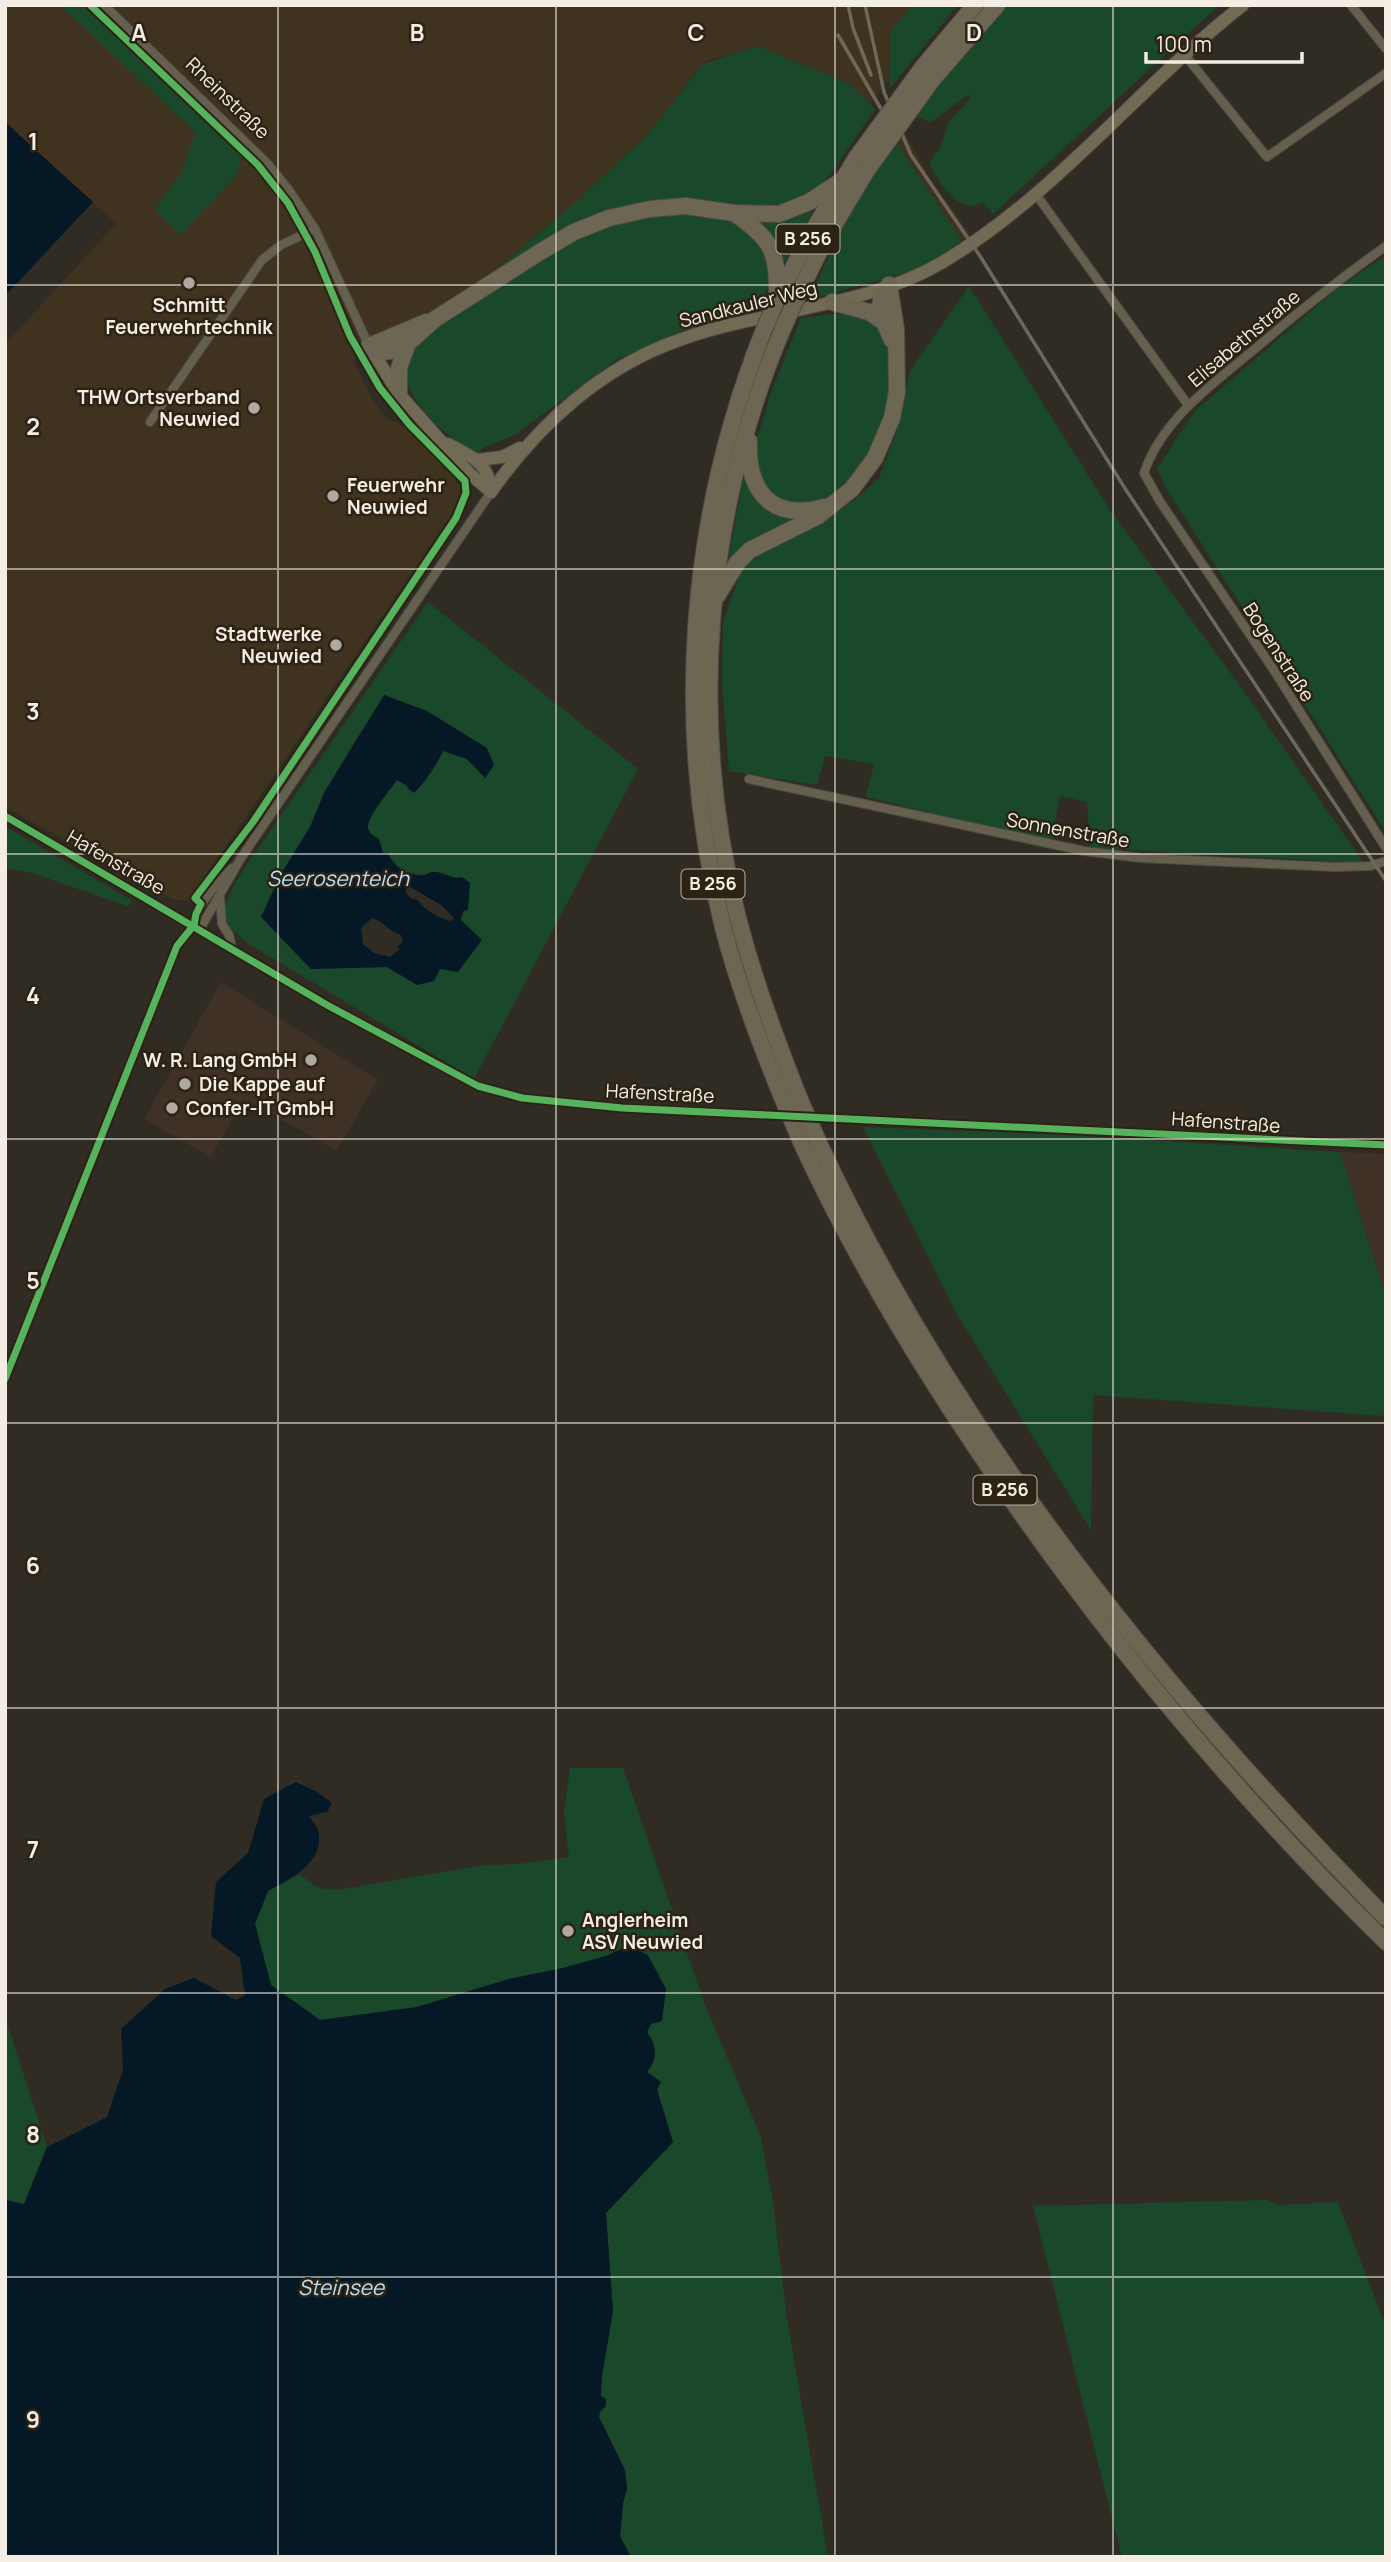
<svg xmlns="http://www.w3.org/2000/svg" width="1391" height="2562" font-family="Manrope,sans-serif">
	<style>
		.built { fill: #3f3320 }
		.industrial { fill: #403127 }
		.green { fill: #19492a; fill-rule: evenodd }
		.water { fill: #041825; fill-rule: evenodd }
		.lines { fill: none; stroke-linecap: round; stroke-linejoin: round }
		.street-casing { stroke: #4e4a44; stroke-width: 10 }
		.secondary-casing { stroke: #4e4a44; stroke-width: 14 }
		.highway-casing { stroke: #4e4a44; stroke-width: 18 }
		.street { stroke: #655f4e; stroke-width: 8 }
		.secondary { stroke: #716a54; stroke-width: 12 }
		.highway { stroke: #6c6653; stroke-width: 16 }
		.rail { stroke: #6c685c; stroke-width: 3.5 }
		.highway-bridge-casing { stroke: #4e4a44; stroke-width: 18; stroke-linecap: butt }
		.highway-bridge { stroke: #6c6653; stroke-width: 16 }
		.cycleway-casing { stroke: #2c2314; stroke-width: 11 }
		.cycleway { stroke: #56b35d; stroke-width: 7 }
		.grid { fill: none; stroke: #f3ede4; stroke-width: 2; stroke-opacity: 0.55 }
		.poi-dot { fill: #afa9a1; stroke: #2c2314; stroke-width: 2.5 }
		.labels { text-anchor: middle; stroke-width: 5; stroke-linejoin: round; paint-order: stroke }
		.shield { fill: #2c2314; stroke: #b7b0a6; stroke-width: 2 }
		.shield-label { font-size: 18px; font-weight: bold; fill: #f3ede4 }
		.street-label { font-size: 19px; fill: #f3ede4; stroke: #2c2314 }
		.poi-label { font-size: 19px; font-weight: bold; fill: #f3ede4; stroke: #2c2314; text-anchor: start }
		.water-label { font-size: 21px; font-style: italic; fill: #b8def9; stroke: #2c2314 }
		.grid-label { font-size: 23px; text-anchor: middle; font-weight: bold; fill: #f3ede4; stroke: #2c2314; stroke-width: 5; stroke-linejoin: round; paint-order: stroke }
	</style>
	<rect width="100%" height="100%" fill="#302c24"/>
	<g class="built">
		<polygon points="5,5 912,5 890,32 889,80 870,104 850,84 758,46 704,62 648,134 579,199 493,272 353,360 371,397 385,417 410,430 446,467 461,489 457,506 189,900 174,900 5,807 5,344 116,224 5,122"/>
		<polygon points="904,131 931,180 970,234 962,241 896,142"/>
	</g>
	<g class="industrial">
		<polygon points="221,982 378,1080 337,1150 243,1099 211,1157 144,1119"/>
		<polygon points="1340,1152 1386,1154 1386,1297"/>
	</g>
	<g class="green">
		<polygon points="60,5 93,5 116,37 243,151 237,175 180,235 155,209 183,170 195,132"/>
		<polygon points="912,5 958,5 889,89 890,32"/>
		<path d="M1006,5H1219L993,214L982,202C957,216 939,181 929,163L940,148L948,123L970,99L969,94L931,122L916,116L938,88L935,85Z"/>
		<polygon points="758,46 850,84 875,109 834,169 813,194 767,211 691,201 537,247 493,272 579,199 648,134 703,64"/>
		<polygon points="896,142 962,241 918,269 809,300 842,227"/>
		<polygon points="818,201 782,267 753,217"/>
		<path d="M697,213L738,223L765,248L770,282L757,312L681,331L616,360L516,434L483,448L478,453C450,441 412,407 405,376C404,369 406,360 406,354L437,324L581,236L608,225L653,215Z"/>
		<polygon points="1386,255 1386,832 1168,491 1157,469 1194,412 1335,290"/>
		<polygon points="969,286 1110,510 1238,683 1364,863 1090,848 1087,802 1060,796 1051,842 866,797 874,764 825,756 817,785 729,771 722,684 723,622 741,570 774,543 827,520 858,497 879,478 898,427 910,371"/>
		<polygon points="847,313 877,323 888,341 889,352 890,400 878,439 853,478 827,500 814,505 789,504 769,494 756,475 754,449 771,392 801,318"/>
		<polygon points="745,468 752,487 809,514 726,571"/>
		<path d="M428,602L638,769L474,1079L249,944L219,918L236,881ZM362,729L494,765L485,778L467,759L443,751C436,767 426,777 416,792L408,790L406,785L397,780L372,814L367,826L383,853L403,871L425,875H450L468,889L469,896L461,920L440,969L417,984L387,967L311,969L261,917L281,874L310,827L324,793Z"/>
		<polygon points="5,826 8,828 133,901 127,906 33,873 5,868"/>
		<polygon points="863,1127 1052,1134 1340,1152 1386,1297 1386,1416 1093,1395 1091,1530 958,1316"/>
		<path d="M570,1768H623L706,2008L761,2137L773,2202L787,2319L828,2557H631L620,2536L623,2503L627,2489L625,2470L599,2417L602,2376L613,2311L606,2213L673,2142L657,2089L647,2072C658,2058 657,2046 647,2032L651,2024L628,1946L606,1956L563,1968L509,1979L417,2007L320,2020L271,1985L255,1924L268,1891L299,1874L318,1888L337,1890L485,1865L520,1864L569,1857L564,1811Z"/>
		<polygon points="5,2017 47,2147 24,2205 5,2200"/>
		<polygon points="1267,2200 1280,2205 1338,2202 1386,2327 1386,2557 1122,2557 1033,2206"/>
	</g>
	<g class="water">
		<polygon points="5,122 93,202 5,296"/>
		<path d="M384,695L427,711L487,748L494,765L485,778L467,759L443,751C438,763 423,786 413,793L406,785L397,780C390,790 367,816 368,828C368,834 375,836 379,839L383,853H388C393,866 410,878 424,875C428,874 431,871 435,872C445,872 452,880 462,877L470,883L468,910L463,911L461,920L482,940L458,972L440,969L434,981L417,985L387,967L311,969L261,917L281,874L310,827L324,793ZM407,885L441,905L454,918L451,921C440,919 424,910 418,900L410,898L406,893ZM372,918C384,922 389,931 401,935L403,941L398,946L399,950L390,957L374,953L363,944L361,928Z"/>
		<path d="M296,1782L317,1792L332,1803L327,1812L309,1816C311,1820 317,1826 318,1830C326,1862 290,1879 268,1891L255,1924L271,1985L320,2020L417,2007L509,1979L563,1968L606,1956L628,1946L648,1955L666,1989L662,2021L651,2024L647,2032C657,2046 658,2058 647,2072L661,2082L657,2090L673,2142L606,2213L613,2311L602,2376L601,2396L606,2399V2406L600,2412L599,2417L625,2470L627,2489L623,2503L620,2536L631,2557H5V2200L24,2204L47,2147L107,2117L123,2070L121,2029L165,1989L194,1978L236,2000L245,1995L240,1958L211,1936L216,1882L248,1853L264,1799Z"/>
	</g>
	<g class="lines">
		<defs>
			<g id="street">
				<polyline points="104,5 267,163 289,190 315,229 369,346"/>
				<polyline points="1351,5 1386,49"/>
				<polyline points="1184,54 1267,157 1386,73"/>
				<polyline points="1035,193 1188,405"/>
				<path d="M1386,246C1341,278 1298,312 1256,348C1214,383 1162,419 1144,473L1159,500L1273,669L1386,848"/>
				<polyline points="150,422 262,260 281,245 315,229"/>
				<polyline points="749,779 1084,851 1141,858 1335,867 1370,866 1386,861"/>
				<polyline points="5,816 327,1005 478,1086 522,1098 622,1108 792,1116"/>
				<polyline points="220,898 222,924 229,935 232,948"/>
				<path d="M194,925C198,901 217,885 232,868"/>
				<polyline points="200,929 241,858 491,492"/>
				<polyline points="808,1117 1386,1145"/>
			</g>
			<g id="secondary">
				<polyline points="369,346 399,394 469,473 491,492"/>
				<path d="M448,444C472,457 489,462 491,492"/>
				<polyline points="477,460 502,457 520,448"/>
				<path d="M491,492C538,425 602,366 682,339C715,327 750,320 785,313C837,301 894,291 941,263C1055,196 1139,86 1243,5"/>
			</g>
			<g id="highway">
				<polyline points="923,67 975,5"/>
				<polyline points="932,80 997,5"/>
				<path d="M734,213C770,238 778,250 777,294"/>
				<path d="M889,285C872,305 883,319 892,340"/>
				<polyline points="797,297 825,240 867,170"/>
				<polyline points="777,299 809,237 856,158"/>
				<polyline points="832,302 869,312 884,322"/>
				<path d="M783,328C705,513 688,720 737,914C753,977 775,1036 798,1095"/>
				<path d="M763,332C688,521 673,729 723,927C738,985 759,1041 782,1097"/>
				<polyline points="369,346 382,352 398,350 408,343 435,319 540,252 574,232 609,218 650,209 686,206 734,213 779,214 809,202 841,181"/>
				<polyline points="369,346 426,322"/>
				<polyline points="399,394 399,368 408,343"/>
				<path d="M749,441C747,491 771,522 825,507"/>
				<polyline points="717,596 737,563 750,550 818,516 852,489 875,458 892,418 897,392 896,329 889,285"/>
				<path d="M818,1141C953,1432 1162,1691 1386,1918"/>
				<path d="M801,1142C860,1270 935,1391 1016,1506C1126,1663 1249,1808 1386,1942"/>
			</g>
		</defs>
		<use href="#street" class="street-casing"/>
		<use href="#secondary" class="secondary-casing"/>
		<use href="#highway" class="highway-casing"/>
		<use href="#street" class="street"/>
		<use href="#secondary" class="secondary"/>
		<use href="#highway" class="highway"/>
		<g class="rail">
			<polyline points="848,5 853,28 871,75"/>
			<polyline points="865,5 884,92 911,155 980,256 1126,490 1386,881"/>
			<polyline points="838,35 891,126"/>
		</g>
		<defs>
			<g id="highway-bridge">
				<polyline points="856,158 923,67"/>
				<polyline points="867,170 932,80"/>
				<polyline points="783,328 797,297"/>
				<polyline points="763,332 777,299"/>
				<polyline points="798,1095 818,1141"/>
				<polyline points="782,1097 801,1142"/>
			</g>
		</defs>
		<use href="#highway-bridge" class="highway-bridge-casing"/>
		<use href="#highway-bridge" class="highway-bridge"/>
		<defs>
			<g id="cycleway">
				<polyline points="5,816 327,1005 478,1086 522,1098 622,1108 1386,1145"/>
				<polyline points="5,1379 177,946 194,925 196,914 201,904 195,898 253,822 456,518 466,493 465,481 409,424 380,388 350,336 315,252 288,203 258,165 90,5"/>
			</g>
		</defs>
		<use href="#cycleway" class="cycleway-casing"/>
		<use href="#cycleway" class="cycleway"/>
	</g>
	<path class="grid" d="M278,5V2557M556,5V2557M835,5V2557M1113,5V2557M5,285H1386M5,569H1386M5,854H1386M5,1139H1386M5,1423H1386M5,1708H1386M5,1993H1386M5,2277H1386"/>
	<g class="poi-dot">
		<circle cx="189" cy="283" r="7"/>
		<circle cx="254" cy="408" r="7"/>
		<circle cx="333" cy="496" r="7"/>
		<circle cx="336" cy="645" r="7"/>
		<circle cx="311" cy="1060" r="7"/>
		<circle cx="185" cy="1084" r="7"/>
		<circle cx="172" cy="1108" r="7"/>
		<circle cx="568" cy="1931" r="7"/>
	</g>
	<g class="labels">
		<g class="shield">
			<rect x="776.5" y="224.5" width="63" height="29" rx="5"/>
			<rect x="681.5" y="869.5" width="63" height="29" rx="5"/>
			<rect x="973.5" y="1475.5" width="63" height="29" rx="5"/>
		</g>
		<g class="shield-label">
			<text x="808" y="245">B 256</text>
			<text x="713" y="890">B 256</text>
			<text x="1005" y="1496">B 256</text>
		</g>
		<g class="street-label">
			<text transform="translate(228 98) rotate(44)" y="7">Rheinstraße</text>
			<text transform="translate(748 304) rotate(-14)" y="7">Sandkauler Weg</text>
			<text transform="translate(1244 338) rotate(-40)" y="7">Elisabethstraße</text>
			<text transform="translate(1279 652) rotate(57)" y="7">Bogenstraße</text>
			<text transform="translate(1068 830) rotate(10)" y="7">Sonnenstraße</text>
			<text transform="translate(116 862) rotate(30)" y="7">Hafenstraße</text>
			<text transform="translate(660 1093) rotate(3)" y="7">Hafenstraße</text>
			<text transform="translate(1226 1122) rotate(4)" y="7">Hafenstraße</text>
		</g>
		<g class="poi-label">
			<text x="189" y="312" text-anchor="middle">Schmitt<tspan x="189" dy="22">Feuerwehrtechnik</tspan></text>
			<text x="240" y="404" text-anchor="end">THW Ortsverband<tspan x="240" dy="22">Neuwied</tspan></text>
			<text x="347" y="492">Feuerwehr<tspan x="347" dy="22">Neuwied</tspan></text>
			<text x="322" y="641" text-anchor="end">Stadtwerke<tspan x="322" dy="22">Neuwied</tspan></text>
			<text x="297" y="1067" text-anchor="end">W. R. Lang GmbH</text>
			<text x="199" y="1091">Die Kappe auf</text>
			<text x="186" y="1115">Confer-IT GmbH</text>
			<text x="582" y="1927">Anglerheim<tspan x="582" dy="22">ASV Neuwied</tspan></text>
		</g>
		<g class="water-label">
			<text x="338" y="886">Seerosenteich</text>
			<text x="341" y="2295">Steinsee</text>
		</g>
	</g>
	<g class="grid-label">
		<text x="139" y="41">A</text>
		<text x="417" y="41">B</text>
		<text x="696" y="41">C</text>
		<text x="974" y="41">D</text>
		<text x="33" y="150">1</text>
		<text x="33" y="435">2</text>
		<text x="33" y="720">3</text>
		<text x="33" y="1004">4</text>
		<text x="33" y="1289">5</text>
		<text x="33" y="1574">6</text>
		<text x="33" y="1858">7</text>
		<text x="33" y="2143">8</text>
		<text x="33" y="2428">9</text>
	</g>
	<rect width="1391" height="2562" fill="none" stroke="#f3ede4" stroke-width="14"/>
	<path d="M1146 52v10h156v-10" fill="none" stroke="#f3ede4" stroke-width="3.5"/>
	<text x="1156" y="52" font-size="21" fill="#f3ede4" stroke="#2c2314" stroke-width="5" paint-order="stroke">100 m</text>
</svg>
